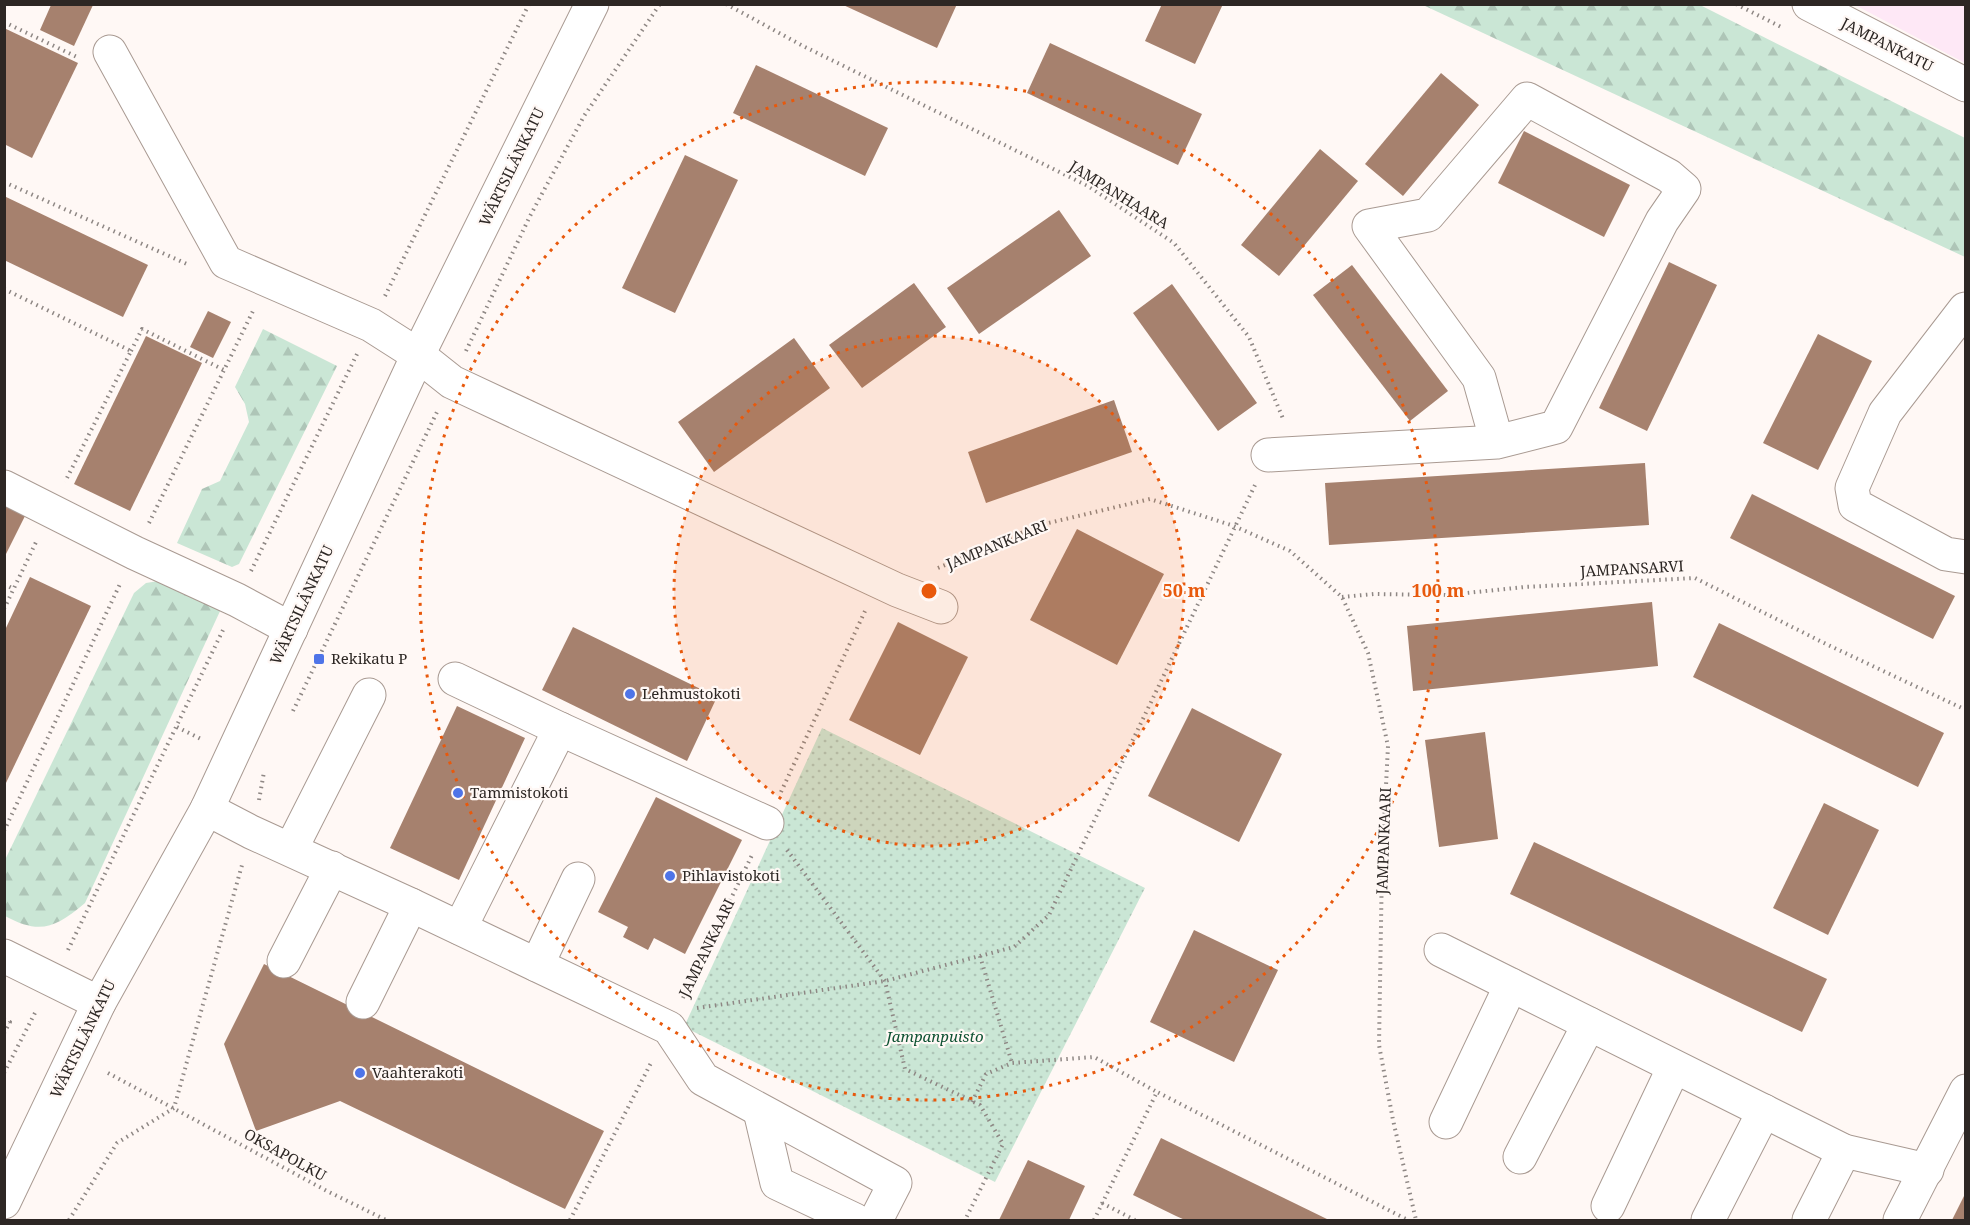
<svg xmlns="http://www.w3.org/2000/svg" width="1970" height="1225" font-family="'Noto Serif',serif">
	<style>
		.industrial { fill: #fee8f6 }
		.green { fill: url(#green-dots) }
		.forest { fill: url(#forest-firs) }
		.building { fill: #a6816e }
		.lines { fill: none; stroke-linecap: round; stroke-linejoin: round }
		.minor-casing { stroke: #a99a92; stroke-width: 35 }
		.path { stroke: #8e8784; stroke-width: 4; stroke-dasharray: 1.5 4.5; stroke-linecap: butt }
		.minor { stroke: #fff; stroke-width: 33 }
		.ring { fill: none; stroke: #e8590c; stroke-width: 3; stroke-dasharray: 3 6 }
		.poi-dot { fill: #4e74e8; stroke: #fff8f5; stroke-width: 2 }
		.labels { text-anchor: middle; stroke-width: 4.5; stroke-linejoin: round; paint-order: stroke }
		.street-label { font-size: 15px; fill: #2d2724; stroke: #fff8f5 }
		.poi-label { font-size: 15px; fill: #2d2724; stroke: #fff8f5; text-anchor: start }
		.park-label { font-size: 15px; font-style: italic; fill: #0f5233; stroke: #fff8f5 }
		.centre { fill: #e8590c; stroke: #fff8f5; stroke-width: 3 }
		.ring-label { font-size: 18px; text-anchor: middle; font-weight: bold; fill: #e8590c; stroke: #fff8f5; stroke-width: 4.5; stroke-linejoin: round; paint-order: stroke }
	</style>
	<defs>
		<pattern id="green-dots" width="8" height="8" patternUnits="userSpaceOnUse" patternTransform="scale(1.5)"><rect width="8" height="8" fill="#cae6d5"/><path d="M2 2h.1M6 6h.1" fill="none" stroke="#aec5b7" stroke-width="1.8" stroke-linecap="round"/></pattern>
		<pattern id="forest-firs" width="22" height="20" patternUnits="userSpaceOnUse" patternTransform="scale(1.5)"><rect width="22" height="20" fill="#cae6d5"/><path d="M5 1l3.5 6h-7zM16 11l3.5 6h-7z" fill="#aec5b7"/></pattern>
	</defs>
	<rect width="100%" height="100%" fill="#fff8f5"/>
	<polygon class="industrial" points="1855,5 1965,5 1965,63"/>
	<polygon class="green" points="822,728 1145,888 995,1182 684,1027"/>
	<g class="forest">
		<polygon points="1423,5 1700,5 1965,138 1965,257"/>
		<polygon points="263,329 337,366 239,564 232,567 177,543 202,489 220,481 249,422 245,404 235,387"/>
		<path d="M165,580L221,609L85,903C55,928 40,935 5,916L4,862L134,593L146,583Z"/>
	</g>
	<g class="building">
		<polygon points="841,4 957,4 937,48"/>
		<polygon points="1162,4 1223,4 1195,64 1145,41"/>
		<polygon points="51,5 93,5 74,46 40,30"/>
		<polygon points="4,28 78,63 32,158 4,144"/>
		<polygon points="1050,43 1202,114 1178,165 1027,93"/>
		<polygon points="756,65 888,128 865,176 733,113"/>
		<polygon points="1441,73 1479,105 1403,196 1365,164"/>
		<polygon points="1524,131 1630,185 1604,237 1498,183"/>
		<polygon points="1320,149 1358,181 1279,276 1241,245"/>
		<polygon points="685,155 738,180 675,313 622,288"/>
		<polygon points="4,196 148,265 123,317 4,260"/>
		<polygon points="1059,210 1091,256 979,334 947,288"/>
		<polygon points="1669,262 1717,285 1647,431 1599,408"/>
		<polygon points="1352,265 1448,391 1410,421 1313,295"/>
		<polygon points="914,283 946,327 862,388 829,345"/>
		<polygon points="1172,284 1257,403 1218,431 1133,313"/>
		<polygon points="208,311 231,322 213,358 190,347"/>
		<polygon points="1818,334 1872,361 1818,470 1763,443"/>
		<polygon points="146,336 202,363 130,511 74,484"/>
		<polygon points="794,338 830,388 714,472 678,422"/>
		<polygon points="1114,400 1132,452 986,503 968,452"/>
		<polygon points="1645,463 1649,525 1329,545 1325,483"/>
		<polygon points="1752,494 1955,596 1933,639 1730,538"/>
		<polygon points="4,499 28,510 4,558"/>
		<polygon points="1077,529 1164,574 1117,665 1030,620"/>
		<polygon points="30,577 91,606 5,785 5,630"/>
		<polygon points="1652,602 1658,666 1413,691 1407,626"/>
		<polygon points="898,622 968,657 920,755 849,720"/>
		<polygon points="1719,623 1944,733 1918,787 1693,677"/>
		<polygon points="573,627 717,697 687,761 542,690"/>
		<polygon points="457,706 525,738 459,880 390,848"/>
		<polygon points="1192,708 1282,754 1239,842 1148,796"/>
		<polygon points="1485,732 1498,839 1439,847 1425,740"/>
		<polygon points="656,797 742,840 685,954 654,938 648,950 623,937 628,927 598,912"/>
		<polygon points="1824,803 1879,830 1828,935 1773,908"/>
		<polygon points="1534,842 1827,979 1802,1032 1510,894"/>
		<polygon points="1194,930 1278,970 1234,1062 1150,1022"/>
		<polygon points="264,964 604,1131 565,1209 340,1101 256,1131 224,1044"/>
		<polygon points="1161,1138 1329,1220 1185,1220 1176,1216 1133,1195"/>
		<polygon points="1028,1160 1085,1186 1069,1220 999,1220"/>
		<polygon points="1966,1192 1966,1220 1952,1220"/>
	</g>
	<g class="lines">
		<defs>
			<g id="minor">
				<polyline points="1809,4 1966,85"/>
				<polyline points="110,52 226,262 371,325 418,355 452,382 897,590 941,607"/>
				<polyline points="1965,309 1885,413 1852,488 1855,505 1946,554 1966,557"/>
				<polyline points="1268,455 1497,442 1479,378 1369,226 1428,215 1527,99 1669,176 1684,189 1662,221 1556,427 1497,442"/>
				<polyline points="4,487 135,553 237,600 291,629"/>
				<polyline points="455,679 560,729 767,823"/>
				<polyline points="207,809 251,832 411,905 669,1028 703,1079 895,1183 876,1220"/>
				<polyline points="291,849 369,695"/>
				<polyline points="460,928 560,729"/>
				<polyline points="1441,950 1844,1151 1927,1170"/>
				<polyline points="4,956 99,1003"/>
				<polyline points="284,961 332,868"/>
				<polyline points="537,965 578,879"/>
				<polyline points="363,1002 411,905"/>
				<polyline points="760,1111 777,1183 855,1220"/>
				<polyline points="1446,1122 1511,985"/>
				<polyline points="1520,1157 1589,1024"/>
				<polyline points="4,1202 99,1003 207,809 418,355 592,4"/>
				<polyline points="1608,1206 1674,1067"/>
				<polyline points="1708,1220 1764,1111"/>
				<polyline points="1809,1220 1844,1151"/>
				<polyline points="1900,1220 1966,1091"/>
			</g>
		</defs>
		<use href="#minor" class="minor-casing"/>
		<g class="path">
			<polyline points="726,4 803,46 1088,186 1174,243 1249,337 1284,421"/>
			<polyline points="1736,4 1783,28"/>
			<polyline points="4,22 77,57"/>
			<polyline points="4,182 187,264"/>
			<polyline points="4,289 131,351 65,482"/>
			<polyline points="385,296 529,4"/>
			<polyline points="131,351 142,329 224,370"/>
			<polyline points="466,351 530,216 584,116 660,4"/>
			<polyline points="149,523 253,311"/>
			<polyline points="938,568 1040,525 1150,499 1234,526 1290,551 1342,597 1368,653 1388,746 1382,864 1379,1045 1393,1120 1416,1220"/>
			<polyline points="251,571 357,354"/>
			<polyline points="4,584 14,589"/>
			<polyline points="1342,597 1374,594 1447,595 1525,587 1695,578 1826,644 1966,710"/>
			<polyline points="4,609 37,540"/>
			<polyline points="293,711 437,412"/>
			<polyline points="177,727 203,740"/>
			<polyline points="781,792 865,611"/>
			<polyline points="259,800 264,772"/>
			<polyline points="4,831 120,584"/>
			<polyline points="787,850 885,981 905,1069 980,1105 1003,1144 965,1220"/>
			<polyline points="68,950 223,630"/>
			<polyline points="980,956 1012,1063"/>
			<polyline points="683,998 753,853"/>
			<polyline points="697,1008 885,981 1014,947 1049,915 1255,485"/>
			<polyline points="4,1019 10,1022 4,1033"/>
			<polyline points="4,1073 37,1009"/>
			<polyline points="108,1073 327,1191 386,1220"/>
			<polyline points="972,1102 986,1074 1012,1063 1094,1057 1157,1092"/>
			<polyline points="1102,1203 1135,1220"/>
			<polyline points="69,1220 117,1143 174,1108 242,865"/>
			<polyline points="570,1220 652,1061"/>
			<polyline points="1094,1220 1157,1092 1408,1220"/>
		</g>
		<use href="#minor" class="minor"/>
	</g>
	<circle cx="929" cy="591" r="255" fill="#e8590c" fill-opacity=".12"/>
	<g class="ring">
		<circle cx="929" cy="591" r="255"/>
		<circle cx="929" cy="591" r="509"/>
	</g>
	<g class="poi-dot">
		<rect x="313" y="653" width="12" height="12" rx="3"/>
		<circle cx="630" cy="694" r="6"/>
		<circle cx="458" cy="793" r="6"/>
		<circle cx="670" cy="876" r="6"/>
		<circle cx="360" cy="1073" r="6"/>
	</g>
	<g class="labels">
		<g class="street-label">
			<text transform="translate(1887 45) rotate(27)" y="5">JAMPANKATU</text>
			<text transform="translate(512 167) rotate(-64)" y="5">WÄRTSILÄNKATU</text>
			<text transform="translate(1119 195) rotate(32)" y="5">JAMPANHAARA</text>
			<text transform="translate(997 545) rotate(-22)" y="5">JAMPANKAARI</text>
			<text transform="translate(1632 569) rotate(-3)" y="5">JAMPANSARVI</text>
			<text transform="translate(302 605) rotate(-65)" y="5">WÄRTSILÄNKATU</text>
			<text transform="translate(1384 841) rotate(-88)" y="5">JAMPANKAARI</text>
			<text transform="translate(707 948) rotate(-64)" y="5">JAMPANKAARI</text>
			<text transform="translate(83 1039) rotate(-64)" y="5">WÄRTSILÄNKATU</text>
			<text transform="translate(285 1155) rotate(29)" y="5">OKSAPOLKU</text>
		</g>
		<g class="poi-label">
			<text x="331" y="664">Rekikatu P</text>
			<text x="642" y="699">Lehmustokoti</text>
			<text x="470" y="798">Tammistokoti</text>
			<text x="682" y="881">Pihlavistokoti</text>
			<text x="372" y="1078">Vaahterakoti</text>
		</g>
		<g class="park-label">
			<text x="935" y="1042">Jampanpuisto</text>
		</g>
	</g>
	<circle cx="929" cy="591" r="9" class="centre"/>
	<g class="ring-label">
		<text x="1184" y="597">50 m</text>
		<text x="1438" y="597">100 m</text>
	</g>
	<rect width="1970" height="1225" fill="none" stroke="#2d2724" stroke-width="12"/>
</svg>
